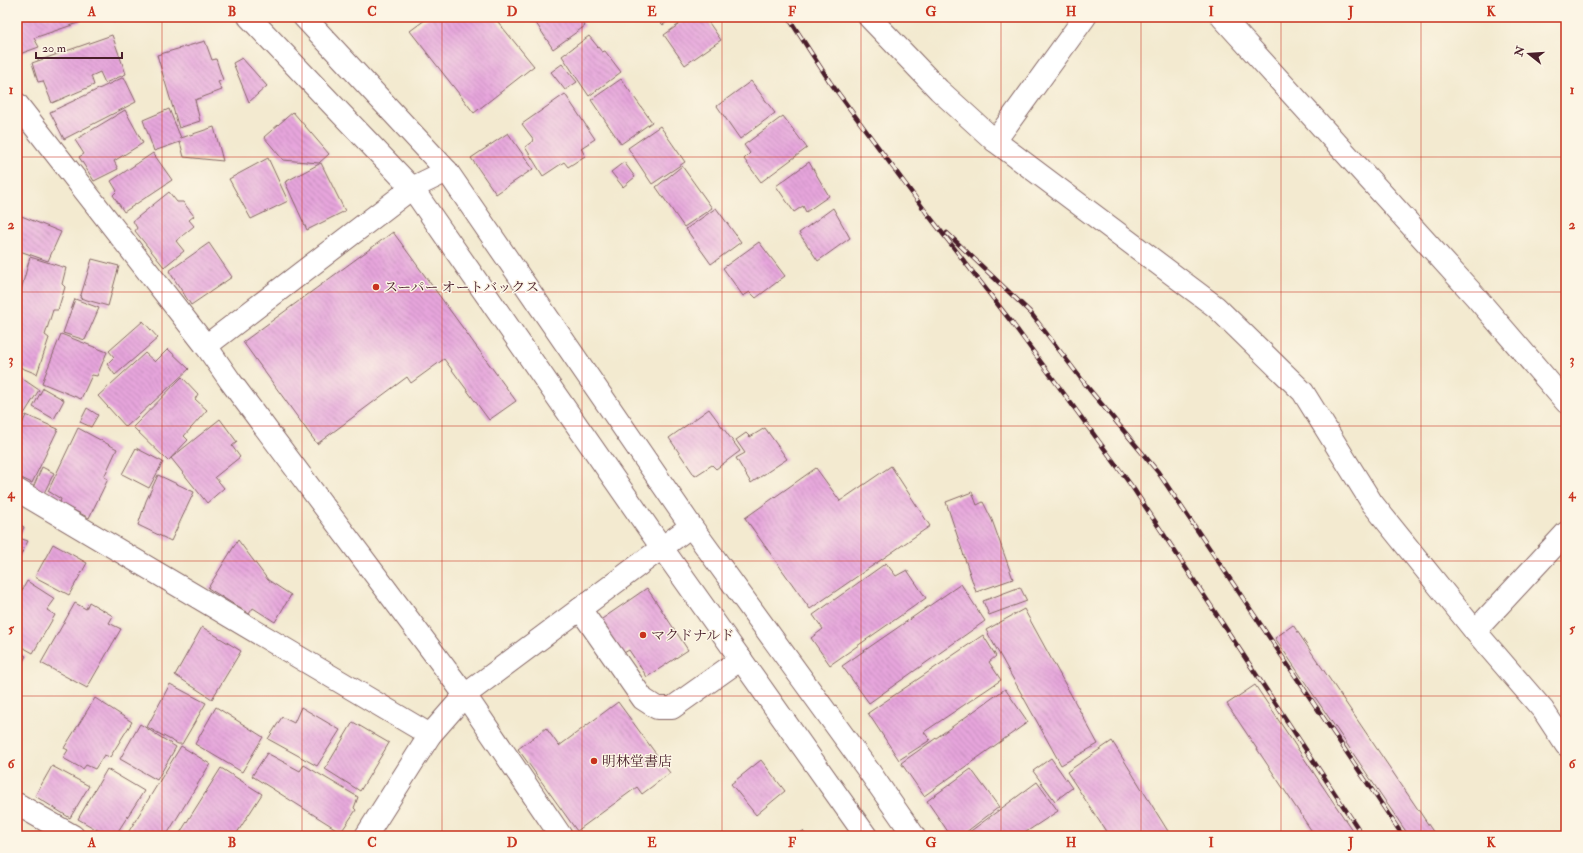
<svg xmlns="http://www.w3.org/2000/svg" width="1583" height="853" font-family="'IM FELL Double Pica','Noto Serif JP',serif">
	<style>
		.building { fill: url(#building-back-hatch) }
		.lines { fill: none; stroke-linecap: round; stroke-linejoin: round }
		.minor-casing { stroke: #856665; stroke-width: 24 }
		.minor { stroke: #fff; stroke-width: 22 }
		.rail-casing { stroke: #4a1f2b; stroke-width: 4.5 }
		.rail { stroke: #fcf5e5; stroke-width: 3; stroke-dasharray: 9; stroke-linecap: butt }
		.grid { fill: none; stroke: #c8321e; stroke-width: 1; stroke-opacity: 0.55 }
		.poi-dot { fill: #c8321e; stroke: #fcf5e5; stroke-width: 1.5 }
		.labels { text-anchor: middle; stroke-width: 3; stroke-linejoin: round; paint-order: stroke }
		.poi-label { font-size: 14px; fill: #4a1f2b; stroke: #fcf5e5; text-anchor: start }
		.neatline { fill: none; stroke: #c8321e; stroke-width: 1.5 }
		.grid-label { font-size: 13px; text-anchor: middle; font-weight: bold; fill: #c8321e }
	</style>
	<defs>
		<pattern id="building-back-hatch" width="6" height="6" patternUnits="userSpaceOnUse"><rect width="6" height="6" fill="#e6a5dc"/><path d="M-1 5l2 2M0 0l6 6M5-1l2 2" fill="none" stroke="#bc86b3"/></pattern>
	</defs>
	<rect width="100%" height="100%" fill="#fcf5e5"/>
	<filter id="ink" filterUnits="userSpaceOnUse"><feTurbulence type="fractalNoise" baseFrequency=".025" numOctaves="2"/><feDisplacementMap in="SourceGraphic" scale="8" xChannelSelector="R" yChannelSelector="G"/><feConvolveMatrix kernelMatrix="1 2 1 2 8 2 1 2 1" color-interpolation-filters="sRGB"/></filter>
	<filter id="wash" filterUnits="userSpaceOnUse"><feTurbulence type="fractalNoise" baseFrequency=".012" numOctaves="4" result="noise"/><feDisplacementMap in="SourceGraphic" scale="16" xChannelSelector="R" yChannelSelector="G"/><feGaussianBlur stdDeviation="0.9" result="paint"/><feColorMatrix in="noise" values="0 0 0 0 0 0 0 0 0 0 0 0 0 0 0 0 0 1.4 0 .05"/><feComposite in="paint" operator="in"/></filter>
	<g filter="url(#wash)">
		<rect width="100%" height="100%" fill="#f3ead0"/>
		<g id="blocks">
			<g class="building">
				<polygon points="17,17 79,17 81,22 34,38 39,47 17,55"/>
				<polygon points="111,17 130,17 130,18 113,22"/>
				<polygon points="429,17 494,17 534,66 474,113 410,31"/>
				<polygon points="532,17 579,17 585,26 553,49"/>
				<polygon points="656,17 673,17 663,25"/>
				<polygon points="689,17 705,17 721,40 685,65 664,35"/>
				<polygon points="112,35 126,74 105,83 100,72 91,76 94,85 52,103 43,81 38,82 32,63"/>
				<polygon points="589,36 602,52 605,51 621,72 589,96 562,56"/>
				<polygon points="205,41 212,60 216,59 223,80 218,82 222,90 195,100 200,121 179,128 157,55"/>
				<polygon points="242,58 267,86 249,102 233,63"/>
				<polygon points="562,64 577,82 565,90 551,72"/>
				<polygon points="124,77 136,102 64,139 50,112"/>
				<polygon points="621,79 652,122 621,144 591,100"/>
				<polygon points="751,81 775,113 740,139 717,106"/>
				<polygon points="565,94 595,139 581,148 585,156 568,167 564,162 543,176 525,147 534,140 522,124"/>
				<polygon points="169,109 181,138 214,127 223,161 184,157 180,142 154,151 143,120"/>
				<polygon points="125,110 143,143 114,161 118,169 94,181 79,157 84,154 75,140"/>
				<polygon points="293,112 329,154 319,163 283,160 264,137"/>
				<polygon points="783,116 807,148 761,182 744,159 750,153 744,145"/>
				<polygon points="660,126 685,162 652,184 628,148"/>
				<polygon points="508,133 533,169 496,194 471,158"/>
				<polygon points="17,134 22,136 17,145"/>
				<polygon points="153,153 172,180 124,212 113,195 117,191 111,181"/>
				<polygon points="268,158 288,201 251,219 229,179"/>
				<polygon points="624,162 635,177 623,187 611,172"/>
				<polygon points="809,162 829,196 806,212 803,206 794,212 776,186"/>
				<polygon points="321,163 345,211 307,230 285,182"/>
				<polygon points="682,166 712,208 684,227 656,187"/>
				<polygon points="169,192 177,202 183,202 194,216 189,220 194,226 176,241 184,251 164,267 135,231 137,228 133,221"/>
				<polygon points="716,208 741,242 711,264 686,229"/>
				<polygon points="833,208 850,238 818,261 799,233"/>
				<polygon points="19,215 61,232 48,261 17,250 17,219"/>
				<polygon points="393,232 516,401 489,420 444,359 411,383 407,377 317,444 243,342"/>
				<polygon points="759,242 785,276 756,298 750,292 743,296 723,268"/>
				<polygon points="209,243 232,277 191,305 169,271"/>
				<polygon points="30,257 66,268 62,284 65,287 58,310 53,310 45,335 49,338 37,374 17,366 17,290 21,290"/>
				<polygon points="92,259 119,266 108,306 80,298"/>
				<polygon points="75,299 99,308 85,340 63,333"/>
				<polygon points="143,321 158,338 115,375 107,364 114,357 109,351"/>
				<polygon points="61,334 107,352 97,376 92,375 81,399 42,383"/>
				<polygon points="168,349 189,369 126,427 98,396 145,353 155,362"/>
				<polygon points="17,375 39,390 17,425"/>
				<polygon points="182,377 198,394 195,399 207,410 184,436 188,440 168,461 133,427"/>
				<polygon points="43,388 64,400 54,419 33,407"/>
				<polygon points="87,408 98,415 91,427 80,422"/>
				<polygon points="709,409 740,451 716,469 712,465 695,476 669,438"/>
				<polygon points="26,415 58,429 32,483 17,476 17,436"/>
				<polygon points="220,419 237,442 232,446 240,457 215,477 224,488 207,503 171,458"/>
				<polygon points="78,428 117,449 104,477 108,479 89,518 60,503 61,499 48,491"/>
				<polygon points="765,428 787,459 751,483 736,458 745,453 736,440 746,433 750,437"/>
				<polygon points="136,448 163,462 149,488 122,474"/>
				<polygon points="891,466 930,526 810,609 745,518 816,468 840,501"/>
				<polygon points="42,467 54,473 42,497 32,490"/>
				<polygon points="158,475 194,492 171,541 138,525 146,501"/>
				<polygon points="972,492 977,505 983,502 992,520 1013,579 976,592 946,502"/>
				<polygon points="17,523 24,527 19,538 28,541 17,562"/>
				<polygon points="238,540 268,580 291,595 275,622 253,608 249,614 208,588"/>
				<polygon points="53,544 87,563 69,595 35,577"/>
				<polygon points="886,563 896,576 907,570 926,598 830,665 811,638 823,629 813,615"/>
				<polygon points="27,581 55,599 47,610 55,615 33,653 17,644 17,600"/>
				<polygon points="961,584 985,621 869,703 842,666"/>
				<polygon points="1020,587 1027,601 989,615 983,601"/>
				<polygon points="647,588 688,650 647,677 629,650 622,654 599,621"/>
				<polygon points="89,602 113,616 109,623 121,629 87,688 41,663 75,603 86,609"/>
				<polygon points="1024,609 1098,744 1061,765 986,630"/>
				<polygon points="1293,625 1436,836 1409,836 1275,638"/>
				<polygon points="202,627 241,651 212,699 175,675"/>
				<polygon points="983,635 996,656 989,662 1001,680 924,732 930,740 899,760 868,713"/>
				<polygon points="17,651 26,656 17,671"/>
				<polygon points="170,684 206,703 182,744 178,744 147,727"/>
				<polygon points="1255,685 1356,836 1315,836 1227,704"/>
				<polygon points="1005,689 1028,722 924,796 901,763"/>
				<polygon points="95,698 132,722 110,757 104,755 95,769 86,765 83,769 63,758 68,750 64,748"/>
				<polygon points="618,702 670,773 642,794 637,787 577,831 518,749 546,728 559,746"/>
				<polygon points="216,707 263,737 242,772 195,744"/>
				<polygon points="301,707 340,730 317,766 268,739 282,717 294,723"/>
				<polygon points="353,722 389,743 360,791 325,769"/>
				<polygon points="140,724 176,747 157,780 120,759"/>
				<polygon points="1112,741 1171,836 1109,836 1067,772"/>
				<polygon points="181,746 210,764 166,836 126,836"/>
				<polygon points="267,753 300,771 304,765 358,797 354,808 356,810 341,832 252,776"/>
				<polygon points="1051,758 1072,788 1055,801 1033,771"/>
				<polygon points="761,760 785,791 756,815 731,784"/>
				<polygon points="52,766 89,786 70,818 35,796"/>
				<polygon points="221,768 262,794 235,836 178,836"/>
				<polygon points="107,769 144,791 115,836 108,836 78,819"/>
				<polygon points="971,769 999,807 961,836 951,836 927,801"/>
				<polygon points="1037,782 1058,811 1020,836 964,836"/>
				<polygon points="803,831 806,836 796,836"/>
			</g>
		</g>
	</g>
	<g filter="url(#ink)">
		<use href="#blocks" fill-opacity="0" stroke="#856665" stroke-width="1"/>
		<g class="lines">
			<defs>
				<g id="minor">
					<polyline points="249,17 412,188 662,548 866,836"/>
					<polyline points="304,17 447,171 691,526 871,774 914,836"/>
					<polyline points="869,17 939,90 995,141 1216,307 1303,392 1372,503 1475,631 1543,710 1566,745"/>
					<polyline points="1222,17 1475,296 1566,402"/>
					<polyline points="17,104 206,346 231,382 465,695 561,836"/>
					<polyline points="995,141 1085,17"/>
					<polyline points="206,346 412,188 447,171"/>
					<polyline points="17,490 430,735"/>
					<polyline points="580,609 643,699 657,708 672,708 741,659"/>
					<polyline points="1475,631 1566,533"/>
					<polyline points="17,804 73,836"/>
					<polyline points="366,836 430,735 465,695 691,526"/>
				</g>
			</defs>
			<use href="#minor" class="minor-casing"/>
			<use href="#minor" class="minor"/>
			<defs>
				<g id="rail">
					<polyline points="788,17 830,82 926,212 1013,324 1133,488 1363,836"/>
					<polyline points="947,233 1030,312 1089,389 1158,472 1403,836"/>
				</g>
			</defs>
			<use href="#rail" class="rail-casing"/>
			<use href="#rail" class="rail"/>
		</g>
	</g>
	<path class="grid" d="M162,17V836M302,17V836M442,17V836M582,17V836M722,17V836M861,17V836M1001,17V836M1141,17V836M1281,17V836M1421,17V836M17,157H1566M17,292H1566M17,426H1566M17,561H1566M17,696H1566"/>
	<g class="poi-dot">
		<circle cx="376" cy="287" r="4"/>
		<circle cx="643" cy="635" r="4"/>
		<circle cx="594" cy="761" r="4"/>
	</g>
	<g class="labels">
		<g class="poi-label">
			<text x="384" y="292">スーパー オートバックス</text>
			<text x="651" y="640">マクドナルド</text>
			<text x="602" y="766">明林堂書店</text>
		</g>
	</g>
	<rect width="1583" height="853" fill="none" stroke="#fcf5e5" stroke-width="44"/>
	<g transform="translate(1529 54) rotate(287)" stroke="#fcf5e5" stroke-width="3" paint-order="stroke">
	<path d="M0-3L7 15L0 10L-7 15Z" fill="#4a1f2b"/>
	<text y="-6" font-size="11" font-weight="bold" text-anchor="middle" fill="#4a1f2b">N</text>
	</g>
	<path d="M36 52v6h86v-6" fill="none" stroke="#4a1f2b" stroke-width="2"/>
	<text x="42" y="52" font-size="12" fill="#4a1f2b" stroke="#fcf5e5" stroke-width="3" paint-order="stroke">20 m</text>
	<rect x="22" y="22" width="1539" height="809" class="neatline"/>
	<g class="grid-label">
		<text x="92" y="16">A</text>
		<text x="232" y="16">B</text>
		<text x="372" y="16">C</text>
		<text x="512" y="16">D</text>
		<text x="652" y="16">E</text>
		<text x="792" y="16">F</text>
		<text x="931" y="16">G</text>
		<text x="1071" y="16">H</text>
		<text x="1211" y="16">I</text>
		<text x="1351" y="16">J</text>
		<text x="1491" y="16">K</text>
		<text x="11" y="94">1</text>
		<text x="1572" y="94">1</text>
		<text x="11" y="229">2</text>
		<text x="1572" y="229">2</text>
		<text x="11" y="364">3</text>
		<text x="1572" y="364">3</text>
		<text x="11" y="498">4</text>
		<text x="1572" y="498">4</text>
		<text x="11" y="633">5</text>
		<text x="1572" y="633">5</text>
		<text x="11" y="768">6</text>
		<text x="1572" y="768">6</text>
		<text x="92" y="847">A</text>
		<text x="232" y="847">B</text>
		<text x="372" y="847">C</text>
		<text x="512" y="847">D</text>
		<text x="652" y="847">E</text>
		<text x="792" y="847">F</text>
		<text x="931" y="847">G</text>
		<text x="1071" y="847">H</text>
		<text x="1211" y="847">I</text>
		<text x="1351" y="847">J</text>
		<text x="1491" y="847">K</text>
	</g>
</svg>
